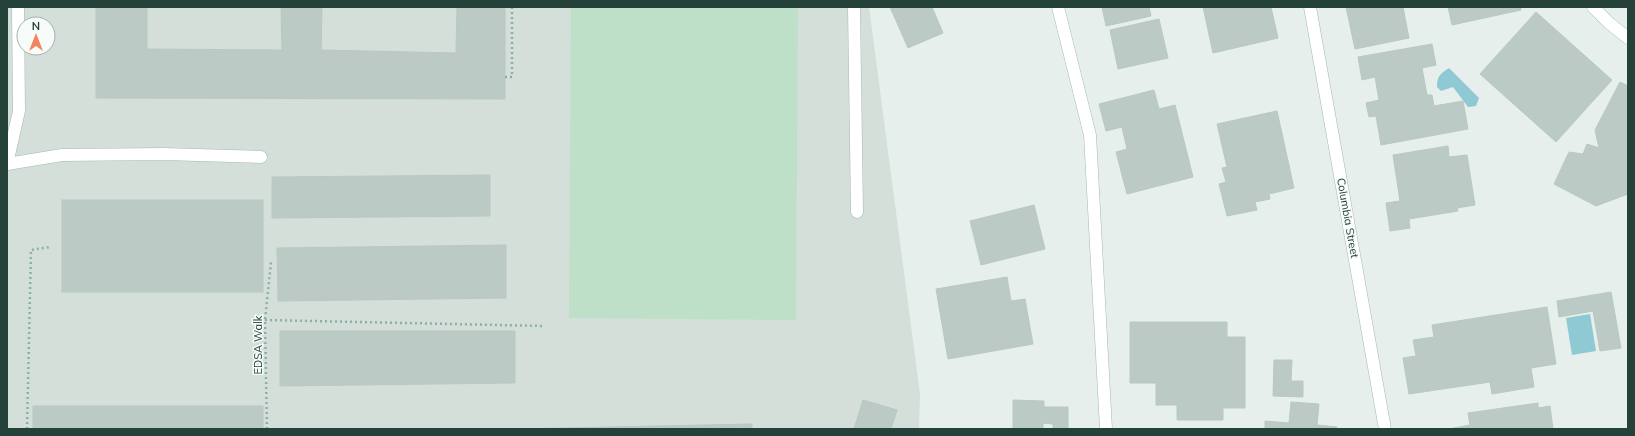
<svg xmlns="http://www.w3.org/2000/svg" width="1635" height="436" font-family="Mulish,sans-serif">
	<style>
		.built { fill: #d4dfda; fill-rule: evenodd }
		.green { fill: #bfe0c8 }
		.water { fill: #8ec9d4 }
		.building { fill: #bbcac4; stroke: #b8c9c2 }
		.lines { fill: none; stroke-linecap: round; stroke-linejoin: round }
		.minor-casing { stroke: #a8b8b2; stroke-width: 13 }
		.path { stroke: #86b3a5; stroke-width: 2.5; stroke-dasharray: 2 3; stroke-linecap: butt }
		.minor { stroke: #fff; stroke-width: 12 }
		.labels { text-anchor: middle; stroke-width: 3; stroke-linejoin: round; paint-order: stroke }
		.street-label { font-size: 11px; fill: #24423a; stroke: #f7fbf9 }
	</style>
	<rect width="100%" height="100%" fill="#e6efeb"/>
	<path class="built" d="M7,7H869L920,394L919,429H7ZM24,24H48V48H24Z"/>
	<polygon class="green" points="571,7 798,7 796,320 569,318"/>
	<g class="water">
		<path d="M1449,68L1479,98L1476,106L1468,107L1453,87L1441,91L1437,87C1437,76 1440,74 1449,68Z"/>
		<polygon points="1590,314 1596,351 1572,355 1566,318"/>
	</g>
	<g class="building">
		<polygon points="96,7 147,7 147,49 282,50 281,7 322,7 321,50 456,53 457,7 505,7 505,99 96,98"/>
		<polygon points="890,7 932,7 943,33 908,48"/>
		<polygon points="1102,7 1149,7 1151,16 1106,26"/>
		<polygon points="1203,7 1271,7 1278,38 1213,53"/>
		<polygon points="1346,7 1403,7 1409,38 1355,49"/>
		<polygon points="1448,7 1521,7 1521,10 1452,25"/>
		<polygon points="1536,12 1612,80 1556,142 1480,74"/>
		<polygon points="1159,19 1168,58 1118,69 1110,30"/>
		<polygon points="1432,44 1436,65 1422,68 1427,95 1432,95 1434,106 1463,101 1468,129 1381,145 1376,116 1369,117 1366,103 1379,100 1375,77 1362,80 1358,57"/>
		<polygon points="1620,82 1628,86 1628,194 1596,206 1554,184 1569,152 1583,154 1587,144 1599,148 1595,130"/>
		<polygon points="1154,90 1159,109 1175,105 1193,177 1127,194 1116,152 1127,149 1122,127 1106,131 1099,104"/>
		<polygon points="1277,111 1294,188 1269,194 1270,199 1255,202 1257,210 1227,216 1219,184 1226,182 1222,168 1227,167 1217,124"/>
		<polygon points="1448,146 1449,157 1467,155 1475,205 1457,208 1458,211 1409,219 1410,228 1390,231 1386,203 1400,201 1393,155"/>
		<polygon points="490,175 490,216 272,218 272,177"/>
		<rect x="62" y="200" width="201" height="92"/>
		<polygon points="1034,205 1045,249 981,265 970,221"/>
		<polygon points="506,245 506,298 278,301 277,248"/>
		<polygon points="1007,277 1011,301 1025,299 1033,344 948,359 936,289"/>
		<polygon points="1611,292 1621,348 1600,351 1593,311 1559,317 1557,301"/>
		<polygon points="1547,307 1556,364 1531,368 1534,387 1492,394 1490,382 1409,394 1403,358 1416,356 1413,340 1434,337 1432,325"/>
		<polygon points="1130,322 1227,322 1227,337 1245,337 1245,408 1223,408 1223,420 1177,420 1177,405 1156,405 1156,383 1130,383"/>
		<polygon points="280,331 515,331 515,383 280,386"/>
		<polygon points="1274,360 1292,360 1291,381 1303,381 1303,397 1273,396"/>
		<polygon points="863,400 897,410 891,429 854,429"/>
		<polygon points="1013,400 1044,401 1044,407 1068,407 1068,429 1053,429 1053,424 1043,423 1043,429 1013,429"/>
		<polygon points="1291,402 1319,404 1317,425 1337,427 1337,429 1265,429 1265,421 1289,423"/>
		<polygon points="1538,403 1538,408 1550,406 1553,429 1449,429 1470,425 1468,413"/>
		<rect x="33" y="406" width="230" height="23"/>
		<polygon points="752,424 752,429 515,429"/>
	</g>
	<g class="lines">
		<defs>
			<g id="minor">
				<polyline points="854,7 857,212"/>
				<polyline points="1058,7 1090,135 1106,429"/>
				<polyline points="1310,7 1385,429"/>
				<polyline points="1593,7 1609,23 1628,38"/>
				<polyline points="7,164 62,155 164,154 261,157"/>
				<polyline points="7,164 19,111 18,7"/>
			</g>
		</defs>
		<use href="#minor" class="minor-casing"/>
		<g class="path">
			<polyline points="505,77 512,77 512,7"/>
			<polyline points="265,320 545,326"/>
			<polyline points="27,429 31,250 50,247"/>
			<polyline points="267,429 265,320 271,262"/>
		</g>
		<use href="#minor" class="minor"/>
	</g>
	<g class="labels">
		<g class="street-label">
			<text transform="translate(1348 218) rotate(80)" y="4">Columbia Street</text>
			<text transform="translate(258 345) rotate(-90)" y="4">EDSA Walk</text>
		</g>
	</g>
	<rect width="1635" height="436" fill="none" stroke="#24423a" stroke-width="16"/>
	<g transform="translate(36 36)"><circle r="19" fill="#f7fbf9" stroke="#a3b1ad"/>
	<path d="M0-3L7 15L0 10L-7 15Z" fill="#f4845f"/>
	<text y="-6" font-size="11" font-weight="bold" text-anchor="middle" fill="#24423a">N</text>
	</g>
</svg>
